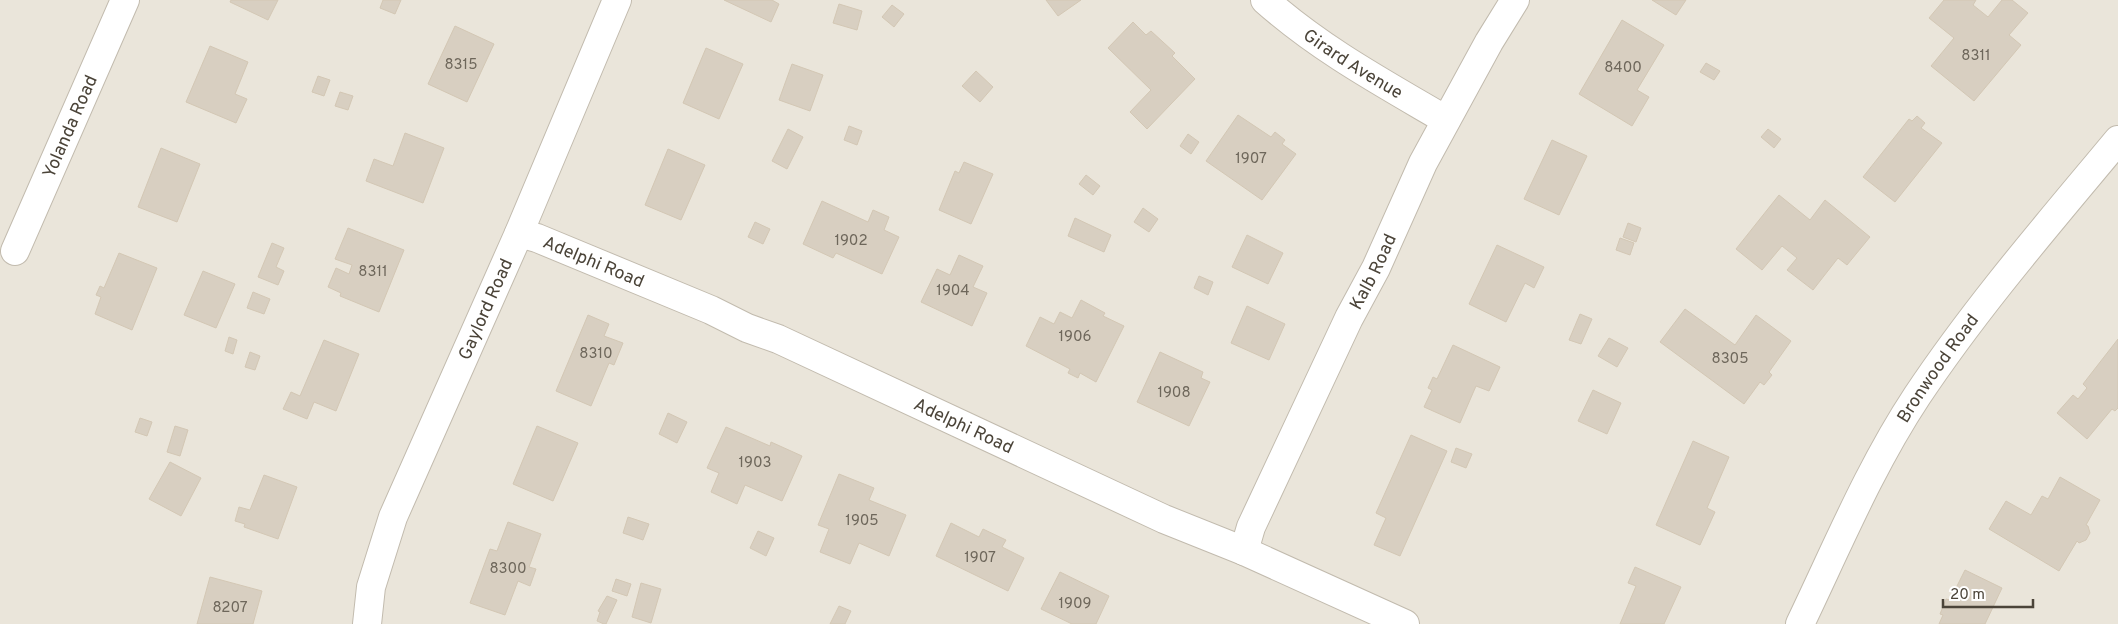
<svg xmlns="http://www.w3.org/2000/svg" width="2118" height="624" font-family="Overpass,sans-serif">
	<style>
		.residential { fill: #eae5da }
		.building { fill: #d8cfc1; stroke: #d3c7b4 }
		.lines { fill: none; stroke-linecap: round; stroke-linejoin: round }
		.minor-casing { stroke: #c2bbae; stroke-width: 30 }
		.minor { stroke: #fff; stroke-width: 28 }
		.labels { text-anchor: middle; stroke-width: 5; stroke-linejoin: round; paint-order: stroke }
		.number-label { font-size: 15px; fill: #6e675b }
		.street-label { font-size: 18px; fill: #4b4439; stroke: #fff }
	</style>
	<rect width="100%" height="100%" fill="#f6f3ec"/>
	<rect class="residential" x="0" y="0" width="2118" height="624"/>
	<g class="building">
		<polygon points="231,0 278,0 268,20 230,2"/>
		<polygon points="383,0 401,0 395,14 380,8"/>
		<polygon points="724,0 772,0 779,4 771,22"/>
		<polygon points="1046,0 1081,0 1058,16"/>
		<polygon points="1652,0 1686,0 1676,15"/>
		<polygon points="1944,0 1976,0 1973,5 1988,17 2002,0 2012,0 2028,13 2009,35 2021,45 1974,101 1931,66 1954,38 1929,18"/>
		<polygon points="839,4 862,11 857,30 833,23"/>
		<polygon points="892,5 904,14 894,27 882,17"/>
		<polygon points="1622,20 1664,45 1637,90 1649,97 1632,126 1579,94"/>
		<polygon points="1133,22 1146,35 1151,31 1175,53 1172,56 1195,79 1147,129 1130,112 1151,90 1108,48"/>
		<polygon points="455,26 494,44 467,102 428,84"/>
		<polygon points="210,46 248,62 235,94 247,99 236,123 186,102"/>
		<polygon points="706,48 743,64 719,119 683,103"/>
		<polygon points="1706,63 1720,71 1714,80 1700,72"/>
		<polygon points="792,64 823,75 810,111 779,100"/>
		<polygon points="976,71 993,87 980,102 962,86"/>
		<polygon points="318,76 330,80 324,96 312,92"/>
		<polygon points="340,92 353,96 348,110 335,106"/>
		<polygon points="1238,115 1271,137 1275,132 1285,140 1282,144 1296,154 1262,200 1206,161"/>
		<polygon points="1917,116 1925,123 1921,128 1942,143 1895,202 1863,177 1909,119 1912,121"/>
		<polygon points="849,126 862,131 857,145 844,140"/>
		<polygon points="788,129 803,137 787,169 772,161"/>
		<polygon points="1768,129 1781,139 1774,148 1761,137"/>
		<polygon points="405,133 444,148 423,203 366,181 374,159 393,166"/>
		<polygon points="1188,134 1199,142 1191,154 1180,146"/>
		<polygon points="1552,140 1587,156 1559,215 1524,199"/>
		<polygon points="161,148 200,164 177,222 138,207"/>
		<polygon points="668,149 705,165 681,220 645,205"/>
		<polygon points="964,162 993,174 971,224 939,210 955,171 959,173"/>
		<polygon points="1086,175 1100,186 1093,195 1079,184"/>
		<polygon points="1779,195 1810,220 1825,200 1870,237 1847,265 1838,258 1813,290 1787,270 1797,258 1782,246 1762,270 1736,249"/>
		<polygon points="822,201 868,222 873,210 889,217 884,230 899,237 882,274 836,253 833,258 803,244"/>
		<polygon points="1143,208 1158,219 1149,232 1134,222"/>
		<polygon points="1075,218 1111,235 1104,252 1068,236"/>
		<polygon points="755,222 770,229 763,244 748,237"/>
		<polygon points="1628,223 1641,228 1636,242 1623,237"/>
		<polygon points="348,228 404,250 379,312 340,296 341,293 328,287 336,268 349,274 352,265 335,259"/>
		<polygon points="1247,235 1283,253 1268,284 1232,267"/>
		<polygon points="1620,238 1634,243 1630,255 1616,250"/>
		<polygon points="272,243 284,248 276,267 284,271 278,285 258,277"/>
		<polygon points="1497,245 1544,267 1534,288 1525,283 1506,322 1469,304"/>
		<polygon points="119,253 157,268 132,330 95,314 101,297 96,295 100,286 104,288"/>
		<polygon points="959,255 983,266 973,287 987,293 972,326 921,302 937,269 950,275"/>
		<polygon points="203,271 235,284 216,328 184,315"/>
		<polygon points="1199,276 1213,282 1208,295 1194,288"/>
		<polygon points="253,292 270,299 264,314 247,308"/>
		<polygon points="1081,300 1105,313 1103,316 1124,326 1096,382 1080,373 1078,378 1068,373 1070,369 1026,346 1040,317 1054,324 1060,312 1072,318"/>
		<polygon points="1247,306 1285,324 1269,360 1231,343"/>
		<polygon points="1685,309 1735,345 1756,315 1791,341 1769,372 1772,375 1764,385 1760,382 1744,404 1660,342"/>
		<polygon points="1580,314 1592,319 1581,344 1569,340"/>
		<polygon points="588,315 609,324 604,336 623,343 614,365 609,363 591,406 556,391"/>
		<polygon points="229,337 237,340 233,354 225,351"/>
		<polygon points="1609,338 1628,348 1617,367 1598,356"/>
		<polygon points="2118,339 2118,408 2115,411 2112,409 2087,439 2057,413 2073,395 2078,399 2087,388 2083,384"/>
		<polygon points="324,340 359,354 336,411 314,402 307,419 283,409 291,392 300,396"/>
		<polygon points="1453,345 1500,367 1489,391 1476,386 1460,423 1424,407 1432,390 1428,388 1433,377 1437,379"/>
		<polygon points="250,352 260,356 255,370 245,367"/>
		<polygon points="1160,352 1203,372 1201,378 1210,382 1189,426 1137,402"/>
		<polygon points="1593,390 1621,403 1607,434 1578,421"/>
		<polygon points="668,413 687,422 677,443 659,434"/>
		<polygon points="140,418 152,422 147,436 135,432"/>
		<polygon points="175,426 188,430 180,456 167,452"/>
		<polygon points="537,426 578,443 553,501 513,484"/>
		<polygon points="726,427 770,446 771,442 802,456 782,501 745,485 737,504 711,492 719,473 707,468"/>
		<polygon points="1411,435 1447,451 1400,556 1374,545 1386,518 1376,513"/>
		<polygon points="1693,441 1729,457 1707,508 1715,512 1700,545 1656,525"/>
		<polygon points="1456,448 1472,454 1466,468 1451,462"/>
		<polygon points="170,462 201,478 181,516 149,499"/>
		<polygon points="839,474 874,488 869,500 906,515 889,556 859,543 850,564 820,552 829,529 818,525"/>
		<polygon points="264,475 297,487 278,539 244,527 245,524 235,521 239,507 250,510"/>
		<polygon points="2060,477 2100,500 2086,525 2088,526 2090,533 2086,540 2079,543 2077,541 2059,571 1989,529 2006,501 2031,515 2042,496 2048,499"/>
		<polygon points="628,517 649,524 643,540 623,533"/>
		<polygon points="508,522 541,534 529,567 536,569 530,586 518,581 505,615 470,603 490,549 497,551"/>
		<polygon points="951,523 979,537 983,529 1006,540 1002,547 1024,558 1008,591 936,556"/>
		<polygon points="758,531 774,538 766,556 750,548"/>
		<polygon points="1635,567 1681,587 1664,624 1620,624 1636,586 1628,583"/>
		<polygon points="1965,570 2002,588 1985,624 1939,624 1943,615 1940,614 1946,599 1950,600"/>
		<polygon points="1060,572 1109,596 1096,624 1072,624 1041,609"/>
		<polygon points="210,577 262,591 253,624 197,624"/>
		<polygon points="616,579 631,584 627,596 612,591"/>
		<polygon points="641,583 661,589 651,623 632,617"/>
		<polygon points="607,596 617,600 606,624 604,624 597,621 600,612 598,611"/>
		<polygon points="839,606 851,611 845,624 830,624"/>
	</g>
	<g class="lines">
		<defs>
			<g id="minor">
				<path id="s1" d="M1265,0C1320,49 1383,83 1446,120"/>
				<path id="s2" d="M519,233L537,238L711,310L747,328L778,339L1164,519L1244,551L1405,624"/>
				<path id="s3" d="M15,251L125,0"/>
				<path id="s4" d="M1244,551L1251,527L1349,318L1376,268L1423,163L1489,42L1515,0"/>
				<path id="s5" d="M367,624L371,587L393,517L519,233L617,0"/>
				<path id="s6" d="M1800,624C1837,547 1870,467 1917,396C1977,306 2049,223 2118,140"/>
			</g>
		</defs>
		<use href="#minor" class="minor-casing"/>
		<use href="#minor" class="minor"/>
	</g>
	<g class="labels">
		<g class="number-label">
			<text x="1976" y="60">8311</text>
			<text x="461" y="69">8315</text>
			<text x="1623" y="72">8400</text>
			<text x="1251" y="163">1907</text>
			<text x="851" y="245">1902</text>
			<text x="373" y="276">8311</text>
			<text x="953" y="295">1904</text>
			<text x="1075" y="341">1906</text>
			<text x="596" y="358">8310</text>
			<text x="1730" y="363">8305</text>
			<text x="1174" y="397">1908</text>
			<text x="755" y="467">1903</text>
			<text x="862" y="525">1905</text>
			<text x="980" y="562">1907</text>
			<text x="508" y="573">8300</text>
			<text x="1075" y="608">1909</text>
			<text x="230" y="612">8207</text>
		</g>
		<g class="street-label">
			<text dy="6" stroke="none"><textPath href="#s1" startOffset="109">Girard Avenue</textPath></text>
			<text dy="6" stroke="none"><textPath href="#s3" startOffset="136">Yolanda Road</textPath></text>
			<text dy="6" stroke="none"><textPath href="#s2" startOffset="80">Adelphi Road</textPath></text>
			<text dy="6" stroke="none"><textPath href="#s4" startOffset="308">Kalb Road</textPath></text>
			<text dy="6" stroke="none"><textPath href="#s5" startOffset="338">Gaylord Road</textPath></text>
			<text dy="6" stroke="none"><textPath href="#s6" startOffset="291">Bronwood Road</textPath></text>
			<text dy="6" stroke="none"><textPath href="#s2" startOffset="485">Adelphi Road</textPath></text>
		</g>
	</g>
	<path d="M1943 599v8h90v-8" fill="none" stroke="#4b4439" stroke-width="2.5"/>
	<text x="1950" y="599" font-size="15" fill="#4b4439" stroke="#ffffff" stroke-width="4" paint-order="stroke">20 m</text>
</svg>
